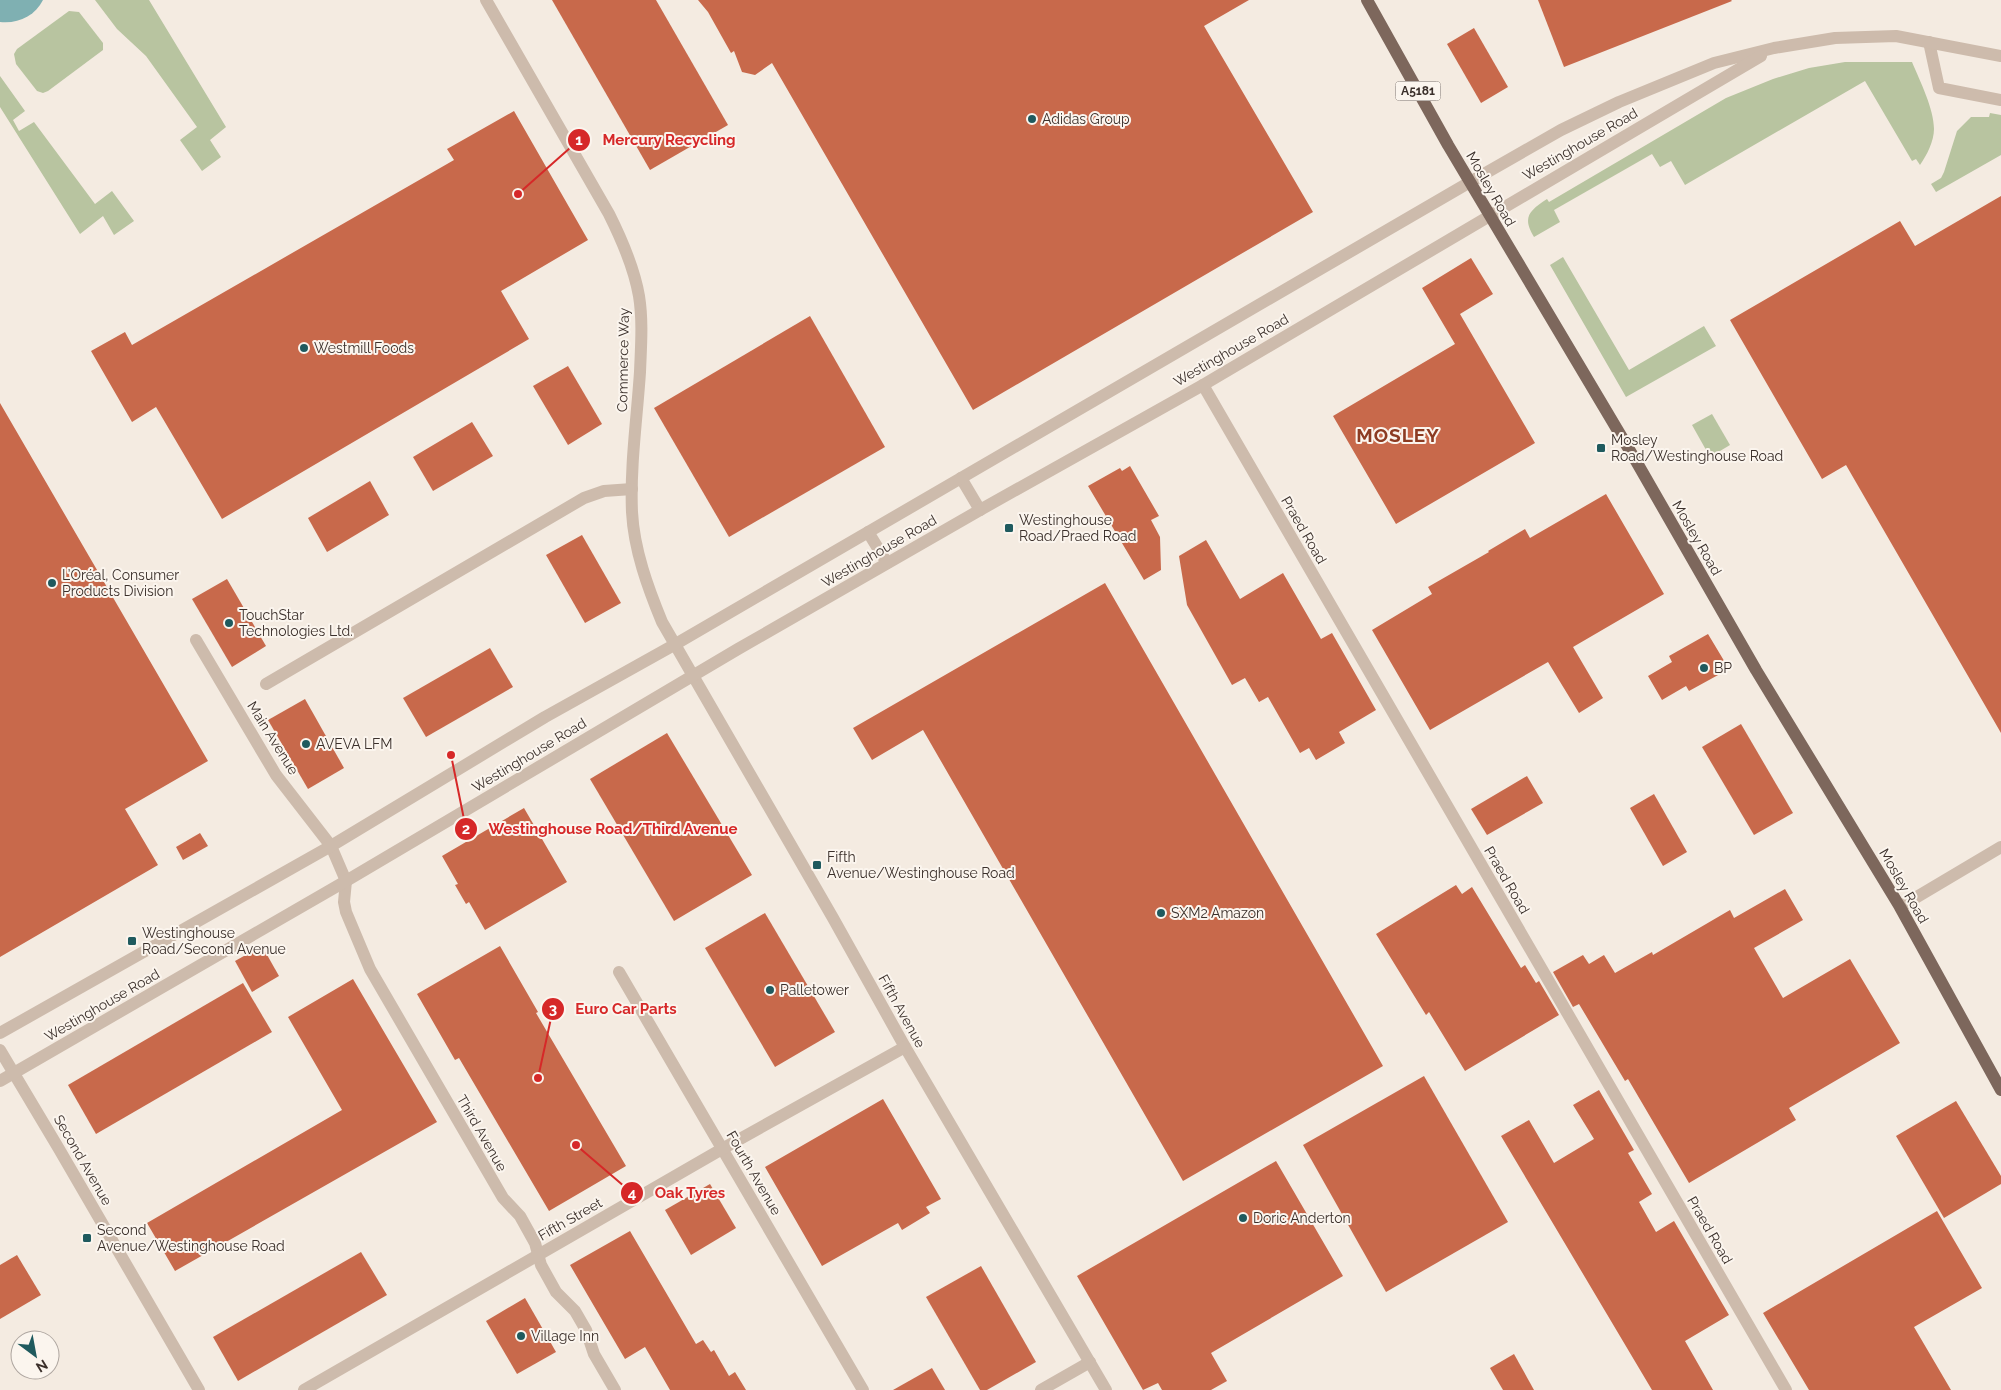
<svg xmlns="http://www.w3.org/2000/svg" width="2001" height="1390" font-family="Raleway,sans-serif">
	<style>
		.green { fill: #b8c4a0 }
		.water { fill: #7fb0b2 }
		.building { fill: #c8694b }
		.lines { fill: none; stroke-linecap: round; stroke-linejoin: round }
		.minor { stroke: #cdbbac; stroke-width: 12 }
		.major { stroke: #7d675c; stroke-width: 12 }
		.poi-dot { fill: #1f5a5e; stroke: #fbf5ee; stroke-width: 2 }
		.labels { text-anchor: middle; stroke-width: 4; stroke-linejoin: round; paint-order: stroke }
		.shield { fill: #fbf5ee; stroke: #756b66; stroke-width: 1 }
		.shield-label { font-size: 12px; font-weight: bold; fill: #3b302b }
		.poi-label { font-size: 14px; fill: #3b302b; stroke: #fbf5ee; text-anchor: start }
		.street-label { font-size: 14px; fill: #3b302b; stroke: #fbf5ee }
		.district-label { font-size: 19px; font-weight: bold; letter-spacing: 1px; fill: #8c3b22; stroke: #fbf5ee }
		.leader { fill: none; stroke: #d62828; stroke-width: 2 }
		.callout-dot { fill: #d62828; stroke: #fbf5ee; stroke-width: 2 }
		.mark-label { font-size: 15px; text-anchor: middle; font-weight: bold; fill: #fff }
		.callout-label { font-size: 15px; text-anchor: middle; font-weight: bold; fill: #d62828; stroke: #fbf5ee; stroke-width: 4; stroke-linejoin: round; paint-order: stroke }
	</style>
	<rect width="100%" height="100%" fill="#f4ebe1"/>
	<g class="green">
		<polygon points="95,0 149,0 226,127 210,140 221,157 202,171 180,140 197,127 146,56 117,29"/>
		<polygon points="69,11 79,12 103,43 103,50 48,91 43,93 37,91 16,64 14,54 17,49"/>
		<path d="M1845,62H1912C1920,81 1934,109 1934,129C1934,141 1927,155 1920,165L1916,159L1912,161L1865,81L1685,185L1671,161L1660,167L1652,154L1554,210L1560,222L1534,237C1522,217 1529,211 1547,199L1549,202L1726,98L1773,79L1809,68Z"/>
		<polygon points="0,76 25,111 13,120 19,131 34,122 95,204 112,191 134,221 114,235 103,216 80,234 0,107"/>
		<polygon points="1990,113 2001,115 2001,155 1936,192 1931,184 1941,178 1944,172 1957,131 1971,117 1989,117"/>
		<polygon points="1563,257 1629,370 1704,326 1716,346 1626,397 1550,265"/>
		<polygon points="1712,414 1730,445 1710,457 1692,425"/>
	</g>
	<path class="water" d="M0,0H43C35,16 18,24 0,22Z"/>
	<g class="building">
		<polygon points="552,0 656,0 728,125 650,170"/>
		<polygon points="698,0 1249,0 1204,26 1313,212 973,410 772,63 755,75 742,72 734,51 731,53 708,12"/>
		<polygon points="1538,0 1731,0 1732,1 1564,67"/>
		<polygon points="1474,28 1508,87 1481,103 1447,44"/>
		<polygon points="514,111 588,240 501,291 529,339 222,519 156,407 132,422 91,351 125,332 132,345 454,160 447,149"/>
		<polygon points="2001,196 2001,733 1846,465 1822,479 1730,320 1900,221 1915,246"/>
		<polygon points="1471,258 1493,294 1460,314 1535,443 1396,524 1333,416 1455,344 1422,288"/>
		<polygon points="810,316 885,447 729,537 654,408"/>
		<polygon points="568,366 602,424 568,445 533,386"/>
		<polygon points="0,403 208,761 125,809 158,865 0,957"/>
		<polygon points="472,422 493,456 433,491 413,457"/>
		<polygon points="1130,466 1159,516 1151,520 1160,537 1161,570 1144,580 1088,486 1120,468 1122,471"/>
		<polygon points="370,481 389,515 327,552 308,518"/>
		<polygon points="1606,494 1664,594 1573,647 1603,698 1579,713 1548,662 1430,730 1372,630 1432,594 1428,587 1489,552 1488,551 1525,529 1530,538"/>
		<polygon points="582,535 621,603 585,623 546,555"/>
		<polygon points="1206,540 1240,599 1283,573 1321,639 1332,633 1376,710 1339,732 1345,743 1316,760 1309,748 1300,753 1268,697 1259,702 1245,678 1232,685 1187,605 1179,556"/>
		<polygon points="227,579 266,646 232,667 192,599"/>
		<polygon points="1105,583 1383,1066 1183,1181 923,730 872,760 853,728"/>
		<polygon points="1708,634 1729,669 1689,691 1686,686 1662,700 1648,676 1672,662 1669,656"/>
		<polygon points="490,648 513,687 426,737 403,698"/>
		<polygon points="305,699 344,768 308,789 268,720"/>
		<polygon points="1741,724 1793,813 1754,835 1702,747"/>
		<polygon points="667,733 752,875 674,921 590,779"/>
		<polygon points="1527,776 1543,803 1487,835 1471,809"/>
		<polygon points="1654,794 1687,852 1663,866 1630,808"/>
		<polygon points="524,808 567,882 485,930 469,902 466,904 455,885 458,884 442,856"/>
		<polygon points="200,833 208,846 183,860 176,847"/>
		<polygon points="1456,885 1462,894 1472,887 1521,968 1525,965 1536,983 1539,981 1559,1015 1465,1071 1429,1012 1426,1015 1376,934"/>
		<polygon points="1785,889 1803,920 1754,948 1783,998 1850,959 1900,1043 1789,1108 1796,1120 1689,1183 1628,1079 1625,1081 1579,1004 1573,1007 1553,972 1583,955 1589,964 1604,955 1615,973 1652,952 1653,955 1730,910 1734,918"/>
		<polygon points="765,913 835,1032 775,1067 705,948"/>
		<polygon points="262,946 279,976 252,992 235,961"/>
		<polygon points="500,946 538,1012 536,1013 626,1166 549,1211 459,1058 455,1060 417,994"/>
		<polygon points="353,979 437,1122 175,1271 147,1223 342,1110 288,1017"/>
		<polygon points="243,983 272,1032 96,1134 68,1085"/>
		<polygon points="1424,1076 1508,1222 1386,1292 1303,1145"/>
		<polygon points="1599,1090 1634,1150 1628,1153 1652,1194 1639,1202 1656,1232 1674,1221 1729,1315 1685,1341 1713,1390 1652,1390 1501,1136 1529,1120 1554,1163 1594,1139 1573,1105"/>
		<polygon points="883,1099 941,1199 926,1207 930,1213 902,1230 898,1223 822,1266 765,1167"/>
		<polygon points="1956,1101 2001,1176 2001,1184 1944,1218 1896,1136"/>
		<polygon points="1276,1161 1343,1276 1211,1353 1227,1381 1211,1390 1162,1390 1158,1383 1143,1390 1077,1276"/>
		<polygon points="710,1184 736,1228 691,1255 665,1210"/>
		<polygon points="1937,1211 1982,1288 1914,1327 1951,1390 1809,1390 1763,1313"/>
		<polygon points="630,1231 696,1344 703,1340 711,1352 714,1350 729,1376 735,1372 746,1390 670,1390 645,1347 625,1359 570,1265"/>
		<polygon points="361,1252 387,1295 238,1381 213,1337"/>
		<polygon points="17,1255 41,1295 0,1319 0,1265"/>
		<polygon points="981,1266 1036,1362 987,1390 980,1390 926,1297"/>
		<polygon points="525,1298 556,1352 517,1374 486,1321"/>
		<polygon points="1514,1354 1534,1390 1503,1390 1490,1368"/>
		<polygon points="932,1368 945,1390 893,1390"/>
	</g>
	<g class="lines">
		<g class="minor">
			<path d="M486,0L609,214C622,240 634,267 639,296C643,321 641,346 640,372C637,418 630,466 632,512C634,550 648,588 662,622L833,918L905,1047L1106,1390"/>
			<polyline points="1929,42 1939,88 2001,100"/>
			<polyline points="1203,385 1786,1390"/>
			<polyline points="961,478 980,510"/>
			<polyline points="868,532 887,563"/>
			<polyline points="196,640 276,775 331,846 346,881 344,902 346,912 370,969 503,1198 520,1216 535,1243 541,1265 556,1292 575,1311 586,1330 594,1354 615,1390"/>
			<polyline points="266,684 584,498 604,491 632,489"/>
			<polyline points="1900,907 2001,847"/>
			<polyline points="619,972 863,1390"/>
			<polyline points="0,1033 331,846 545,717 674,645 1470,182 1561,130 1619,102 1714,63 1774,48 1835,38 1896,36 2001,56"/>
			<polyline points="0,1050 59,1149 199,1390"/>
			<polyline points="0,1081 346,881 738,649 980,510 1203,385 1761,56"/>
			<polyline points="304,1390 722,1149 905,1047"/>
			<polyline points="1041,1390 1090,1362"/>
		</g>
		<polyline class="major" points="1367,0 1448,145 1636,461 1756,670 1900,907 2001,1090"/>
	</g>
	<g class="poi-dot">
		<circle cx="1032" cy="119" r="5"/>
		<circle cx="304" cy="348" r="5"/>
		<rect x="1596" y="443" width="10" height="10" rx="2.5"/>
		<rect x="1004" y="523" width="10" height="10" rx="2.5"/>
		<circle cx="52" cy="583" r="5"/>
		<circle cx="229" cy="623" r="5"/>
		<circle cx="1704" cy="668" r="5"/>
		<circle cx="306" cy="744" r="5"/>
		<rect x="812" y="860" width="10" height="10" rx="2.5"/>
		<circle cx="1161" cy="913" r="5"/>
		<rect x="127" y="936" width="10" height="10" rx="2.5"/>
		<circle cx="770" cy="990" r="5"/>
		<circle cx="1243" cy="1218" r="5"/>
		<rect x="82" y="1233" width="10" height="10" rx="2.5"/>
		<circle cx="521" cy="1336" r="5"/>
	</g>
	<g class="labels">
		<rect class="shield" x="1395.5" y="81.5" width="45" height="19" rx="4"/>
		<g class="shield-label">
			<text x="1418" y="95">A5181</text>
		</g>
		<g class="poi-label">
			<text x="1042" y="124">Adidas Group</text>
			<text x="314" y="353">Westmill Foods</text>
			<text x="1611" y="445">Mosley<tspan x="1611" dy="16">Road/Westinghouse Road</tspan></text>
			<text x="1019" y="525">Westinghouse<tspan x="1019" dy="16">Road/Praed Road</tspan></text>
			<text x="62" y="580">L’Oréal, Consumer<tspan x="62" dy="16">Products Division</tspan></text>
			<text x="239" y="620">TouchStar<tspan x="239" dy="16">Technologies Ltd.</tspan></text>
			<text x="1714" y="673">BP</text>
			<text x="316" y="749">AVEVA LFM</text>
			<text x="827" y="862">Fifth<tspan x="827" dy="16">Avenue/Westinghouse Road</tspan></text>
			<text x="1171" y="918">SXM2 Amazon</text>
			<text x="142" y="938">Westinghouse<tspan x="142" dy="16">Road/Second Avenue</tspan></text>
			<text x="780" y="995">Palletower</text>
			<text x="1253" y="1223">Doric Anderton</text>
			<text x="97" y="1235">Second<tspan x="97" dy="16">Avenue/Westinghouse Road</tspan></text>
			<text x="531" y="1341">Village Inn</text>
		</g>
		<g class="street-label">
			<text transform="translate(1580 144) rotate(-30)" y="5">Westinghouse Road</text>
			<text transform="translate(1491 189) rotate(60)" y="5">Mosley Road</text>
			<text transform="translate(1231 350) rotate(-30)" y="5">Westinghouse Road</text>
			<text transform="translate(623 360) rotate(-89)" y="5">Commerce Way</text>
			<text transform="translate(1304 530) rotate(60)" y="5">Praed Road</text>
			<text transform="translate(1697 538) rotate(60)" y="5">Mosley Road</text>
			<text transform="translate(879 551) rotate(-30)" y="5">Westinghouse Road</text>
			<text transform="translate(273 738) rotate(58)" y="5">Main Avenue</text>
			<text transform="translate(529 755) rotate(-31)" y="5">Westinghouse Road</text>
			<text transform="translate(1507 880) rotate(60)" y="5">Praed Road</text>
			<text transform="translate(1904 886) rotate(60)" y="5">Mosley Road</text>
			<text transform="translate(102 1005) rotate(-30)" y="5">Westinghouse Road</text>
			<text transform="translate(902 1011) rotate(61)" y="5">Fifth Avenue</text>
			<text transform="translate(482 1133) rotate(60)" y="5">Third Avenue</text>
			<text transform="translate(83 1160) rotate(60)" y="5">Second Avenue</text>
			<text transform="translate(754 1173) rotate(60)" y="5">Fourth Avenue</text>
			<text transform="translate(570 1219) rotate(-30)" y="5">Fifth Street</text>
			<text transform="translate(1710 1230) rotate(60)" y="5">Praed Road</text>
		</g>
		<g class="district-label">
			<text x="1398" y="442">MOSLEY</text>
		</g>
	</g>
	<path class="leader" d="M518 194L579 140M451 755L466 829M538 1078L553 1009M576 1145L632 1193"/>
	<g class="callout-dot">
		<circle cx="518" cy="194" r="5"/>
		<circle cx="451" cy="755" r="5"/>
		<circle cx="538" cy="1078" r="5"/>
		<circle cx="576" cy="1145" r="5"/>
		<circle cx="579" cy="140" r="12"/>
		<circle cx="466" cy="829" r="12"/>
		<circle cx="553" cy="1009" r="12"/>
		<circle cx="632" cy="1193" r="12"/>
	</g>
	<g class="mark-label">
		<text x="579" y="145">1</text>
		<text x="466" y="834">2</text>
		<text x="553" y="1014">3</text>
		<text x="632" y="1198">4</text>
	</g>
	<g class="callout-label">
		<text x="669" y="145">Mercury Recycling</text>
		<text x="613" y="834">Westinghouse Road/Third Avenue</text>
		<text x="626" y="1014">Euro Car Parts</text>
		<text x="690" y="1198">Oak Tyres</text>
	</g>
	<g transform="translate(35 1355) rotate(148)"><circle r="24" fill="#fbf5ee" stroke="#aea6a0"/>
	<path d="M0-4L9 19L0 12L-9 19Z" fill="#1f5a5e"/>
	<text y="-8" font-size="14" font-weight="bold" text-anchor="middle" fill="#3b302b">N</text>
	</g>
</svg>
